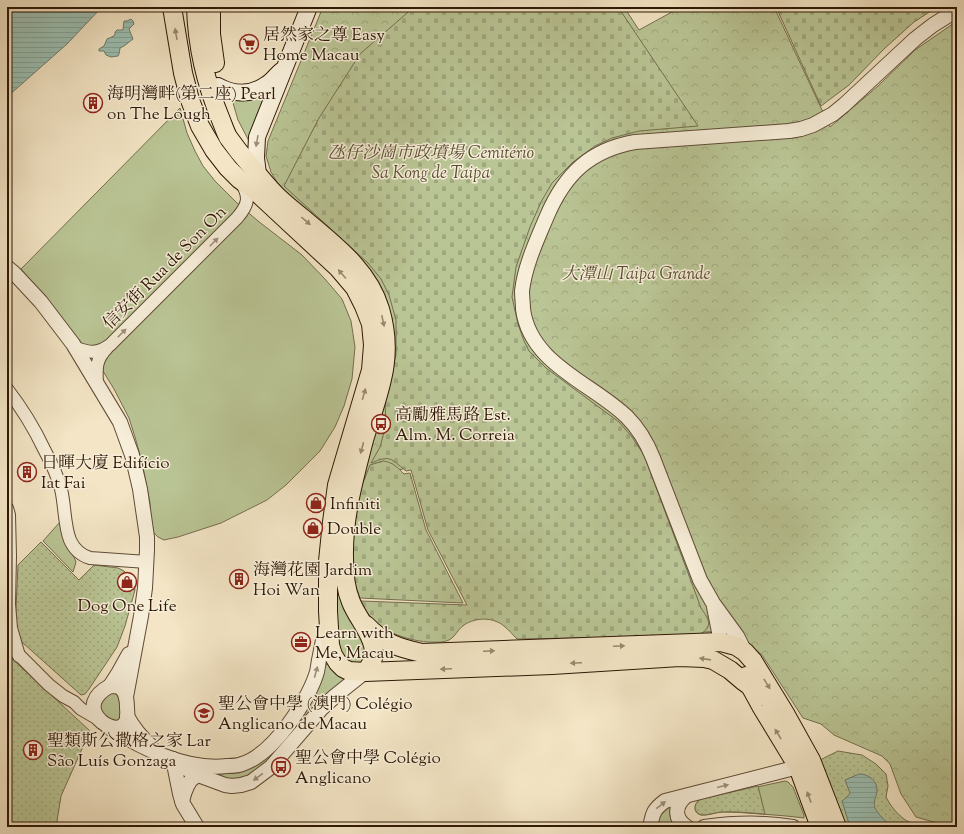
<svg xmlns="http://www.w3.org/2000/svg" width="964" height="834" font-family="'Sorts Mill Goudy','Noto Serif SC',serif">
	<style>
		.grass { fill: #bac595; stroke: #746e4d }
		.forest { fill: url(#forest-crowns); stroke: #746e4d }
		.cemetery { fill: url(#cemetery-stones); stroke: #746e4d }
		.park { fill: url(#park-dots); stroke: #746e4d }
		.water { fill: url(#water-rules); stroke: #6f7c6d }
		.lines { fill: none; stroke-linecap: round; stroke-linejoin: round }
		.minor-casing { stroke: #5f4b35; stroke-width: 14 }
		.tertiary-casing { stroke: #5f4b35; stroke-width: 16 }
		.secondary-casing { stroke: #2e1805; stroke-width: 18 }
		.primary-casing { stroke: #2e1805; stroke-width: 20 }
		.minor { stroke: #f7eed9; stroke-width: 12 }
		.tertiary { stroke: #f7eed9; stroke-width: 14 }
		.secondary { stroke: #f7eed9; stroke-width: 16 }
		.primary { stroke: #f3e5c5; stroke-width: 18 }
		.oneway { fill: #9a896f }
		.oneway2 { fill: #9d8e7a }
		.labels { text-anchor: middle; stroke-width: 3; stroke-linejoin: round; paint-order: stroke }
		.poi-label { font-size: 17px; fill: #2e1805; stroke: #f7eed9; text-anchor: start }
		.park-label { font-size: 17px; font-style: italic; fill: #584c30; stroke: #f7eed9 }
		.street-label { font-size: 17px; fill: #2e1805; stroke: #f7eed9 }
	</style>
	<defs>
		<pattern id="forest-crowns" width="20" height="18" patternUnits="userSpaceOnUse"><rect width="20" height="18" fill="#bac595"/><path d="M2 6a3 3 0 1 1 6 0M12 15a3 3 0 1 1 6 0" fill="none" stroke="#a0a87f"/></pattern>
		<pattern id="cemetery-stones" width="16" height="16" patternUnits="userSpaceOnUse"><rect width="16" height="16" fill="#bac595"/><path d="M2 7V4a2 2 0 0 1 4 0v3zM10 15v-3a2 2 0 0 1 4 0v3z" fill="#a0a87f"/></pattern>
		<pattern id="park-dots" width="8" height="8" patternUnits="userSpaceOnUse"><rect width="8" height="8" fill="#bac595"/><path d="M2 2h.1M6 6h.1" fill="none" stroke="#a0a87f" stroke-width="1.8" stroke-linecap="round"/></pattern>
		<pattern id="water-rules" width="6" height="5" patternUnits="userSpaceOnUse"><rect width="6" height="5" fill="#9bbfb2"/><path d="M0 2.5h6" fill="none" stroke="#86a398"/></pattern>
	</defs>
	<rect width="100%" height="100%" fill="#f3e5c5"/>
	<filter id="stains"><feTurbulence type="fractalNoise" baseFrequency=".005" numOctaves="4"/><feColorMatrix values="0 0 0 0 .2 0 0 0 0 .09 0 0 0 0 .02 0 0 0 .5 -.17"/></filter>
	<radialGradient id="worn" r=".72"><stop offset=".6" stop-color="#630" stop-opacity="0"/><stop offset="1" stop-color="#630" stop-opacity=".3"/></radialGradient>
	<g class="grass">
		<polygon points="266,92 250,143 238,120 231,96"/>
		<polygon points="180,108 187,133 195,151 203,166 215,181 236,202 258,221 302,255 325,279 342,299 351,321 355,347 352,379 344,406 335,427 320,451 286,485 267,500 221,523 178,537 164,540 158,537 153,532 151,525 150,503 142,462 135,437 129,418 114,389 103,371 34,284 21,269"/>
		<polygon points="279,203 349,268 366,286 374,302 378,320 382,339 380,360 346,490 339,552 344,599 349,613 360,629 366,642 367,655 364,661 360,664 355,665 348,664 344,662 337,652 334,640 333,557 341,491 369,390 376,362 377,339 374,321 369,303 361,288 345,270 277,205"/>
		<polygon points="60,522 70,551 74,557 76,562 73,572 43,541"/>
		<polygon points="328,661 348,679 323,697 296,731 291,728 314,691"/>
		<polygon points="110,691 119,694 123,710 119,720 114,722 104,717 99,705"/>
		<path d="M282,743L283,746C270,759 254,779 235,780C229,780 222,777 216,775L240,771Z"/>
		<path d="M785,781L788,782L793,787L804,815V818C789,816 775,815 760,814C748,813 735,812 723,812C716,812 708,816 701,815C692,813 694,802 701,799Z"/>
		<path d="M671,806C669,814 670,820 675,827H654L657,816Z"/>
	</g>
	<polygon class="forest" points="323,7 624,7 639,30 681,7 774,7 830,127 878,86 915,50 957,21 957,827 951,827 916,817 901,794 890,764 882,756 834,735 821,724 803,718 762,655 736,633 724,631 684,633 414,466 391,472 356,495 392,340 280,187 271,172 266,156 268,141"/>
	<g class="cemetery">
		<path d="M414,7H618L698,126L639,131L612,138L595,146L573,162L552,183L541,202L530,227L516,267L512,297L518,324L524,341L529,351L546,368L619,422L632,437L644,455L701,608C710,621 714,628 696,636L517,639C513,635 509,630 504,626C493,617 476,617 464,625C458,629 455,637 449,640C443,643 434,642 428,642C405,640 380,631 366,612C364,609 362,605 361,601L467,605L428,530L411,470L406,471C390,458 391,455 371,463L380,447L386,425L385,400L396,355V320L389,295L381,279L368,263L284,186L319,118L360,54Z"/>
		<polygon points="776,7 937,7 914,22 885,48 849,85 821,106"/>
		<path d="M383,461C393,462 398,468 404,474L410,473L426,530L463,603L360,598L355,584L353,566L352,545L359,493L370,465Z"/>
	</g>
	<g class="park">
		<polygon points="41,542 79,580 94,565 118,568 124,571 130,577 134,582 135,590 125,626 117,647 89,689 85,694 81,695 23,643 18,637 15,629 18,565"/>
		<polygon points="7,654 90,731 61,796 56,827 7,827"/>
		<path d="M838,751L862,755L876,764L886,774L888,786L886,797C890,805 897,814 904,819C911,824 920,825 928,827H841L816,762Z"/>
		<path d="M758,786L765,814C750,813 735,811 720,812C714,813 708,815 702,815C692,813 694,802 701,799Z"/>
	</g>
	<g class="water">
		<polygon points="7,7 102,7 67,44 7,97"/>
		<polygon points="131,19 133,21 134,24 129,29 133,39 124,46 120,48 119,54 118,56 111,57 106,55 104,51 99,51 99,49 104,46 107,39 114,36 115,34 115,32 117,30 123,30 124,21 127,21"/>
		<path d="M859,774C869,774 878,781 877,792C876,797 873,802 875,808C878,814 887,823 892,827H850L842,801L846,798L850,793L845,780Z"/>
	</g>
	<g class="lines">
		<defs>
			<g id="minor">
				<path d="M76,348C90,353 97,354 110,345L237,218C249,204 250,197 241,182"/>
				<path d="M97,383C96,368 96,359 107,348"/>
				<path d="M7,389C21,407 34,428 44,449C51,462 57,474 61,489C65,505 64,525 70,540C74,549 80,555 90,558L147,562"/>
				<polyline points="7,508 9,515 10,556 9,604 11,628 19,656"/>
				<polyline points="14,650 49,685 63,696 74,702 81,709 100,720"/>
			</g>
			<g id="tertiary">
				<polyline points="7,267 14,273 41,302 73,344 120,422 132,455 140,489 147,537 147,550 145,588 141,616 126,697"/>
				<polyline points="714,607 721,642"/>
				<path d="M745,652L737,636L713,603L700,580L653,458C647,443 638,428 627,417C592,383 530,364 523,309C523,303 522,297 522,291C525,265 537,240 547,216C565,174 590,150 635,142L789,131L801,129L813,125L833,114L844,105L915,39L933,25L957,10"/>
				<path d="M110,686C115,686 119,686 122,689C126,694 127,701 127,707C127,711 128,715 127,719C123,732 110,728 102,722C86,708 95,694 110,686Z"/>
				<polyline points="110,686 119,672 129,654"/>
				<path d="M127,716C133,727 141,737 151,746"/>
				<path d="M108,727C142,748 186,771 227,766C232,766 238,766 242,764C261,758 276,741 288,725C299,710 310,693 316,675C318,670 318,665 319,660C321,650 323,640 325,630"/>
				<polyline points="173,759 180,794 183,804 197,827"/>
				<polyline points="185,768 198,775 225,785 232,786 241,785 251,782 271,767 322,708 335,696 365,672"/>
				<path d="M686,796C674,806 674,819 687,827"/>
				<path d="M182,801C184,793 188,780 196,776C199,774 203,774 206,774"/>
				<path d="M650,827C653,813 653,810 665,801L798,767"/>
				<path d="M704,827C733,823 764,822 793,827"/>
			</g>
			<g id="secondary">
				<path d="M218,86C234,95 252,95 267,84C272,81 276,75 281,71"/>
				<polyline points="258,174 256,158 257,137 309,7"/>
			</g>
			<g id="primary">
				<polyline points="172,7 183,73 190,100 200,126 214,150 228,168 239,179 253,189 338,268 355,288 364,306 371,324 373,345 371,370 337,485 332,522 328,561 328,611 330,645 333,655 338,663 343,668 349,671 365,672 552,665 680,657 704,658 713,660 730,670 743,681 750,686"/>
				<path d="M196,7C197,45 206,84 221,120C223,125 225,131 228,137C235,147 243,157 251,166C259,176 267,186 276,195C284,203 294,211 304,219C334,245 368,269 380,309C395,359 378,393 364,440C354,479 343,517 344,558C344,572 345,588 351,602C360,625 388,648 365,672"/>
				<polyline points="211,7 211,34 215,63"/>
				<path d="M366,625C383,643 399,648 422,653L721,642L736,646L745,652L753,661L786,715L811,760L837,827"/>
				<polyline points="746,676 750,686 761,706 798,767 820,827"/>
			</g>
		</defs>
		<use href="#minor" class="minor-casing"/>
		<use href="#tertiary" class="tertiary-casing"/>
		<use href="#secondary" class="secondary-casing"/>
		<use href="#primary" class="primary-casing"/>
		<use href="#minor" class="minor"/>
		<use href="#tertiary" class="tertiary"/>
		<use href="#secondary" class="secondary"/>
		<use href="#primary" class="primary"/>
	</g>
	<defs><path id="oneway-solid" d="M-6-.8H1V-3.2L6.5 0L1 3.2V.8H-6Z"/></defs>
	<g class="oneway">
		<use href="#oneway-solid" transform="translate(176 34) rotate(-100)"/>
		<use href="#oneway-solid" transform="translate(306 221) rotate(40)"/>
		<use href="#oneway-solid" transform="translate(342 274) rotate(-131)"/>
		<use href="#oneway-solid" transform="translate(383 321) rotate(78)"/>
		<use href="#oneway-solid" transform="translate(364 394) rotate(-74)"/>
		<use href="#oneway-solid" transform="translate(362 448) rotate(105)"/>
		<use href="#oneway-solid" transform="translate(619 646) rotate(-2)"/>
		<use href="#oneway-solid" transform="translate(489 651) rotate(-2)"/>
		<use href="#oneway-solid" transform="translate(705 659) rotate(-172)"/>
		<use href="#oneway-solid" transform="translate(576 663) rotate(177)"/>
		<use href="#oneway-solid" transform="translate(446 669) rotate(178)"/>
		<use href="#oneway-solid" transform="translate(767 684) rotate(58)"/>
		<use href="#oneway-solid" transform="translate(778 734) rotate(-121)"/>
		<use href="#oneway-solid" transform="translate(809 797) rotate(-110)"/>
	</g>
	<g class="oneway2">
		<use href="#oneway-solid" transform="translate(257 141) rotate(100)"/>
		<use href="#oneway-solid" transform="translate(214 242) rotate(-45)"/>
		<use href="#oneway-solid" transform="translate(122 333) rotate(-45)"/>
		<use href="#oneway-solid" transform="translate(316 672) rotate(-75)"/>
		<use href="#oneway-solid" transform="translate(258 777) rotate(144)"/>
		<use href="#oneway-solid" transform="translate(723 786) rotate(-14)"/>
		<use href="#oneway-solid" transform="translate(661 805) rotate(-38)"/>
	</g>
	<defs>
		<symbol id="supermarket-ring" viewBox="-11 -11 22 22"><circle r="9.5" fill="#f7eed9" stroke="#8f2418" stroke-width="1.5"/><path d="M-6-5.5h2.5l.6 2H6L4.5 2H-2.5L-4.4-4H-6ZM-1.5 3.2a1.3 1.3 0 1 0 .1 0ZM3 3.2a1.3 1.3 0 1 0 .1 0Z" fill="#8f2418"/></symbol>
		<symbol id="building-ring" viewBox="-11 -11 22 22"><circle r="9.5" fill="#f7eed9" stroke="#8f2418" stroke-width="1.5"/><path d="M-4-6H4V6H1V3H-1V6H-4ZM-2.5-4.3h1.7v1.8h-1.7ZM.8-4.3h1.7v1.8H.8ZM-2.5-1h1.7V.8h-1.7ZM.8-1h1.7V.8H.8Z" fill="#8f2418"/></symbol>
		<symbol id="bus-ring" viewBox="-11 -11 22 22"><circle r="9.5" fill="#f7eed9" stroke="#8f2418" stroke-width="1.5"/><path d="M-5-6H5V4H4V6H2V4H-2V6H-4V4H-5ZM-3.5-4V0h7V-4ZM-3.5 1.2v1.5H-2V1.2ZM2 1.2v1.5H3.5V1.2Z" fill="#8f2418"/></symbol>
		<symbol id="shop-ring" viewBox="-11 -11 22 22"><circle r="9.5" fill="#f7eed9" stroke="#8f2418" stroke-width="1.5"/><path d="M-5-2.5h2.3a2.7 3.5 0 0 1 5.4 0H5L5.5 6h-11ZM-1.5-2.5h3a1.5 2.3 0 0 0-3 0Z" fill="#8f2418"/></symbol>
		<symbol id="office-ring" viewBox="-11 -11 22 22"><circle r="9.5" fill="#f7eed9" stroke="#8f2418" stroke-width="1.5"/><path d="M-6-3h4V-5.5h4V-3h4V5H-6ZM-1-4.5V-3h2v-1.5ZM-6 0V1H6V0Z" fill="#8f2418"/></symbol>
		<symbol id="school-ring" viewBox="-11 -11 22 22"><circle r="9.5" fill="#f7eed9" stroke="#8f2418" stroke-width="1.5"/><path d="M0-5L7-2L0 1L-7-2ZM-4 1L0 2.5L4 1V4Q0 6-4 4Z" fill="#8f2418"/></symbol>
	</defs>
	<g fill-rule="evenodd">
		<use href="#supermarket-ring" x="238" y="33" width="22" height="22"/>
		<use href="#building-ring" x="82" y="92" width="22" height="22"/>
		<use href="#bus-ring" x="370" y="413" width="22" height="22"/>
		<use href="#building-ring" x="16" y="461" width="22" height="22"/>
		<use href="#shop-ring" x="305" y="492" width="22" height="22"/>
		<use href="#shop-ring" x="302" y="517" width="22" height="22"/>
		<use href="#building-ring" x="228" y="568" width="22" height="22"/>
		<use href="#shop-ring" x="116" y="571" width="22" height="22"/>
		<use href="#office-ring" x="290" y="631" width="22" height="22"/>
		<use href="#school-ring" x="193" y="702" width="22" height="22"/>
		<use href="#building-ring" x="22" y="739" width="22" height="22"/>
		<use href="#bus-ring" x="270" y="756" width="22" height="22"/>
	</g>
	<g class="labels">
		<g class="poi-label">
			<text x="263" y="40">居然家之尊 Easy<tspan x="263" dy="20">Home Macau</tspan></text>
			<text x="107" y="99">海明灣畔(第二座) Pearl<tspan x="107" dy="20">on The Lough</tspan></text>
			<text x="395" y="420">高勵雅馬路 Est.<tspan x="395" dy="20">Alm. M. Correia</tspan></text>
			<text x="41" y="468">日暉大廈 Edifício<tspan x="41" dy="20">Iat Fai</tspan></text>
			<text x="330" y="509">Infiniti</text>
			<text x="327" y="534">Double</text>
			<text x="253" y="575">海灣花園 Jardim<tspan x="253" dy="20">Hoi Wan</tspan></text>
			<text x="127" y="611" text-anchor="middle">Dog One Life</text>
			<text x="315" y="638">Learn with<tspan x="315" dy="20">Me, Macau</tspan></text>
			<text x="218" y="709">聖公會中學 (澳門) Colégio<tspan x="218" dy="20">Anglicano de Macau</tspan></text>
			<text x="47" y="746">聖類斯公撒格之家 Lar<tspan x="47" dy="20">São Luís Gonzaga</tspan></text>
			<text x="295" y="763">聖公會中學 Colégio<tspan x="295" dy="20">Anglicano</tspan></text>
		</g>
		<g class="park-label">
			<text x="431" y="158">氹仔沙崗市政墳場 Cemitério<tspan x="431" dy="20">Sa Kong de Taipa</tspan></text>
			<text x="636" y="279">大潭山 Taipa Grande</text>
		</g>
		<g class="street-label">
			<text transform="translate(164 267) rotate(-45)" y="6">信安街 Rua de Son On</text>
		</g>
	</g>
	<rect width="964" height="834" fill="none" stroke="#f3e5c5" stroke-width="24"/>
	<rect x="8" y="8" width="948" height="818" fill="none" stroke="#2e1805" stroke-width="2"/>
	<rect x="12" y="12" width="940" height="810" fill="none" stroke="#2e1805"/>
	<rect width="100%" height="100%" filter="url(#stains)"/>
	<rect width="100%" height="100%" fill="url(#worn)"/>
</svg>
